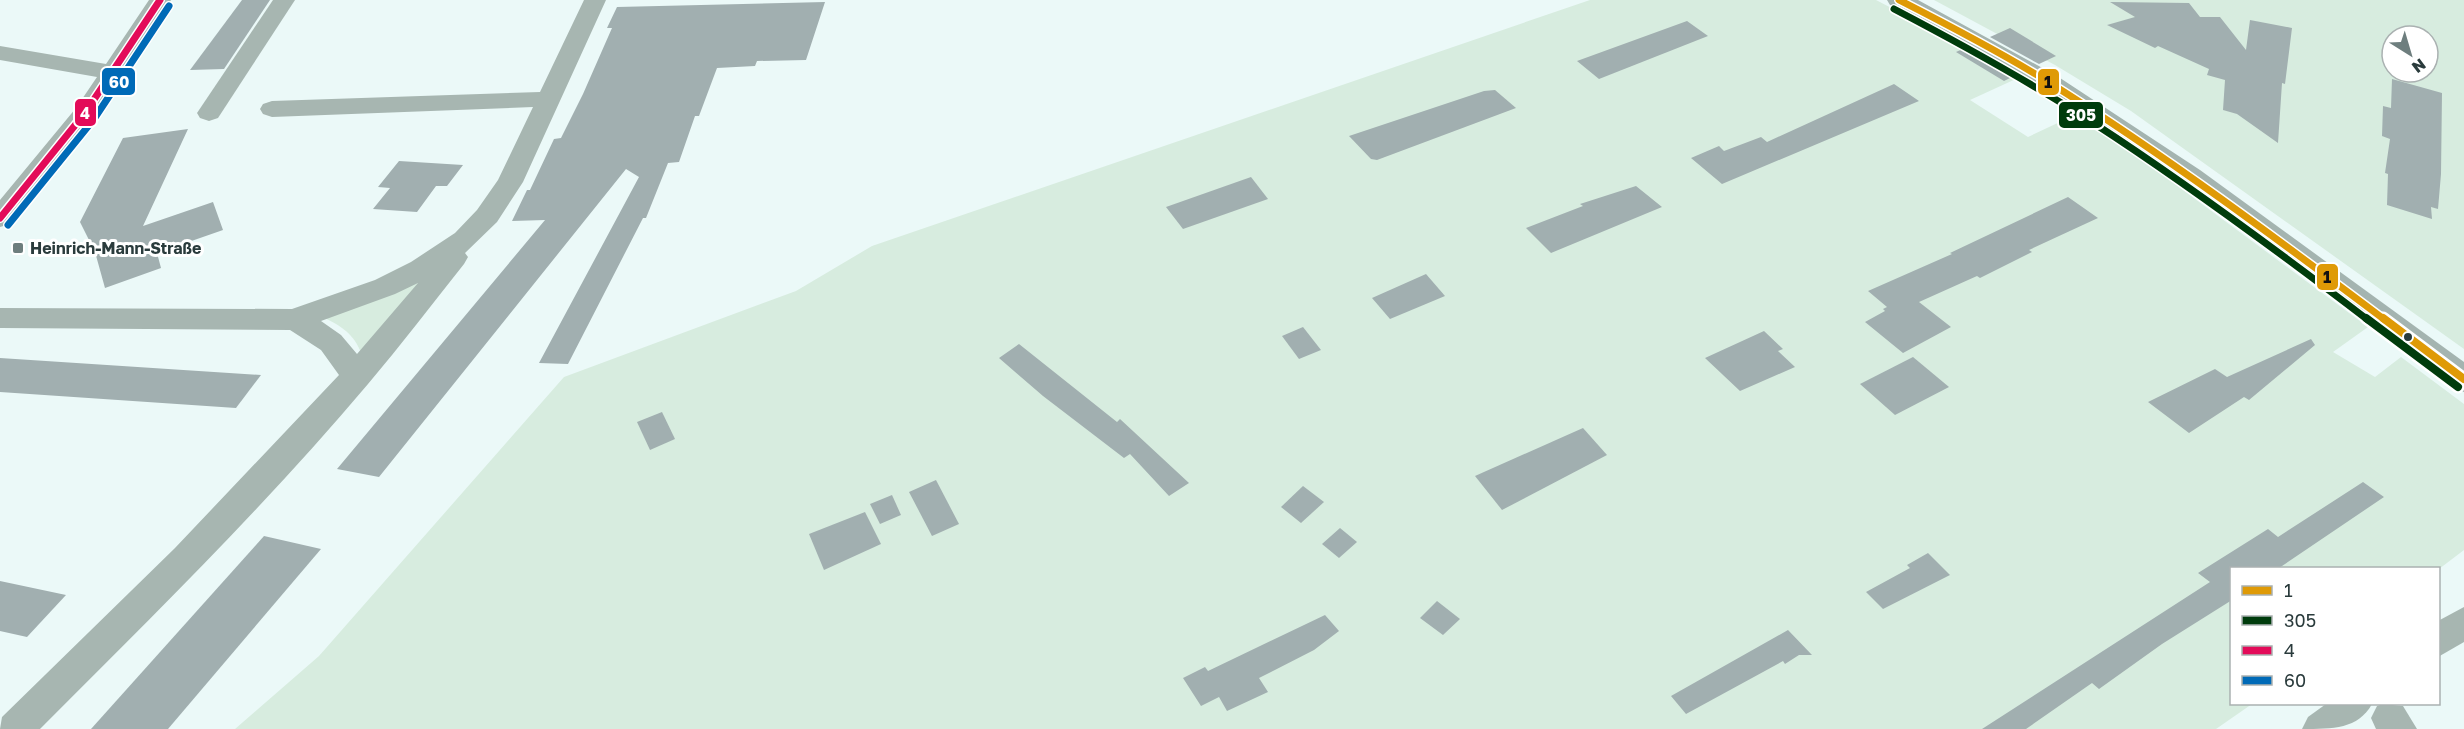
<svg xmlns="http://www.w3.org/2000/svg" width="2464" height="729" font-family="'Golos Text',sans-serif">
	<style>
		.green { fill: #d7ecdf; fill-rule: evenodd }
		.building { fill: #a1afb0 }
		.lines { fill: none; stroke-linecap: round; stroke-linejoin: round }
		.street { fill: #a7b6b1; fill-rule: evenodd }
		.secondary { fill: #a4b4b0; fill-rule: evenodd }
		.bus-1-far1-casing { stroke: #fff; stroke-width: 10 }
		.bus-1-casing { stroke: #fff; stroke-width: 13 }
		.bus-2-far1-casing { stroke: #fff; stroke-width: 10 }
		.bus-2-casing { stroke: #fff; stroke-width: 13 }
		.bus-3-casing { stroke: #fff; stroke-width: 10 }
		.bus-4-casing { stroke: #fff; stroke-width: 10 }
		.bus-1-far1 { stroke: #df9a06; stroke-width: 7 }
		.bus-1 { stroke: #df9a06; stroke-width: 8 }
		.bus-2-far1 { stroke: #003c0c; stroke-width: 7 }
		.bus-2 { stroke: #003c0c; stroke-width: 8 }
		.bus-3 { stroke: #e30b59; stroke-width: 7 }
		.bus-4 { stroke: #006ab7; stroke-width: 7 }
		.poi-dot { fill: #6e7e7e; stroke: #fff; stroke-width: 2 }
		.bus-dot { fill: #2a3b3c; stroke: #fff; stroke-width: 2 }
		.labels { text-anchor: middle; stroke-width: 6; stroke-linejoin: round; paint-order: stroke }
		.poi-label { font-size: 16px; font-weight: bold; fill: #2a3b3c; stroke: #fff; text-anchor: start }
		.line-badge { stroke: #fff; stroke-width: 2 }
		.badge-label { font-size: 16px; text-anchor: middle; font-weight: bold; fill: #fff }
		.pale-badge-label { font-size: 16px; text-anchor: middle; font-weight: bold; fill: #111 }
	</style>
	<rect width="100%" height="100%" fill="#ebf9f8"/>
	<g class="green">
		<polygon points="1590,0 1876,0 1955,41 2018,78 1970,100 2028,137 2079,113 2368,327 2333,352 2375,377 2401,357 2464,404 2464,550 2439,569 2232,568 2232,704 2252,704 2216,729 235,729 319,656 564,377 796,291 872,246"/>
		<path d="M1934,0H2464V349L2131,111L2055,65ZM2392,36H2428V72H2392Z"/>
		<path d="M439,264L362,355C354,333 341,326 321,316Z"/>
	</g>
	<g class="building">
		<polygon points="242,0 270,0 224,69 190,70"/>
		<polygon points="825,2 806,60 757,61 755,66 717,68 699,116 695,116 679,162 668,163 646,218 643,218 568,364 539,363 639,177 626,169 379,477 337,469 545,220 512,221 527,190 530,190 554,139 561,138 583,94 612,28 607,28 617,7"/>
		<polygon points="2110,2 2189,3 2200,17 2220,17 2246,50 2250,20 2292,28 2285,84 2282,83 2278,143 2237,114 2223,110 2225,80 2207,75 2209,69 2158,46 2155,48 2107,25 2135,17"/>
		<polygon points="1687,21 1708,36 1599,79 1577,61"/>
		<polygon points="2010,28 2056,56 2039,64 1990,37"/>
		<polygon points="1965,48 2000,67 2014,76 2004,81 1956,52"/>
		<polygon points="2392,79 2442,93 2441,174 2438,209 2431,207 2432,219 2387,205 2388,174 2385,173 2390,139 2382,136 2383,106 2391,108"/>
		<polygon points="1894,84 1919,101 1722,184 1691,158 1719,146 1724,151 1761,137 1767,142"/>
		<polygon points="1495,90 1516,108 1377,160 1371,159 1349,136 1484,91"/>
		<polygon points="188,129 143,226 213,202 223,230 157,253 161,268 105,288 95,252 80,222 123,138"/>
		<polygon points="399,161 463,165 447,186 436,186 417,212 373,209 390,188 378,187"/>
		<polygon points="1251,177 1268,199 1183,229 1166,207"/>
		<polygon points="1636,186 1662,207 1551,253 1526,228 1583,206 1580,204"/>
		<polygon points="2068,197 2098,218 2029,250 2032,252 1980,278 1977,276 1919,302 1951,327 1903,353 1865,322 1885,311 1883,309 1887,307 1868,291 1952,254 1950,253"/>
		<polygon points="1426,274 1445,296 1390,319 1372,298"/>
		<polygon points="1303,327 1321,350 1299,359 1282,336"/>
		<polygon points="1764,331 1783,349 1778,351 1795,367 1740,391 1705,358"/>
		<polygon points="2311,339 2315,345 2249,400 2244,397 2189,433 2148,402 2215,369 2227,377"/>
		<polygon points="1019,344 1117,422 1120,419 1189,483 1169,496 1130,454 1124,458 1043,396 999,358"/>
		<polygon points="1913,357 1949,387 1895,415 1860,384"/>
		<polygon points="0,358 261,375 236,408 0,392"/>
		<polygon points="662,412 675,439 650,450 637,422"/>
		<polygon points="1583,428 1607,455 1502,510 1475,476"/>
		<polygon points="936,480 959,524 932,536 909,492"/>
		<polygon points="2363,482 2384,497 2279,568 2232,568 2232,600 2162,644 2099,689 2092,683 2026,729 1982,729 2210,582 2198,573 2268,529 2278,537"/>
		<polygon points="1303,486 1324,502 1301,523 1281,507"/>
		<polygon points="892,495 901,515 880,524 870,504"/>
		<polygon points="865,512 881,544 824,570 809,534"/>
		<polygon points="1340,528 1357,542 1339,558 1322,544"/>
		<polygon points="264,536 321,549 168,729 91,729"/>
		<polygon points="1928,553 1950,575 1883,609 1866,592 1910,568 1907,565"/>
		<polygon points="0,581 66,595 27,637 0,631"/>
		<polygon points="1437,601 1460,619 1443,635 1420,618"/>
		<polygon points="1325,615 1339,631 1314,650 1259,678 1268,692 1227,711 1219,697 1201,706 1183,678 1205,667 1208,671"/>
		<polygon points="1788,630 1812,655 1799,655 1785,664 1783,661 1686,714 1671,696"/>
	</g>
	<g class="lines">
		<g class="street">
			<polygon points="149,0 171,0 94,118 10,224 0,227 0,200 76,108 97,77 0,60 0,46 106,64"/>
			<polygon points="273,0 295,0 218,118 209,121 200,118 197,113"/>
			<path d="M584,0H606L523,182L497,222L465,253L468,257L464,264C432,304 401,345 368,384C266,505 152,617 40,729H0L2,717L175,548L339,375L321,350L290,330L0,328V308L292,309L375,280L411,262L455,233L477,210L498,180L533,107L272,117L263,114L260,109L263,104L272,101L540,92ZM418,283L357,354L341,335L321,321L395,294Z"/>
			<polygon points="2464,607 2464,642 2438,657 2438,621"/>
			<path d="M2326,704H2372C2358,729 2333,729 2302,729L2308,717Z"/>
			<polygon points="2383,704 2403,706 2417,729 2376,729 2371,718 2377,706"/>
		</g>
		<path class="secondary" d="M1887,0H1918L2057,76L2200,170L2464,362V392L2452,388C2316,286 2183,175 2037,87C1989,57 1940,31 1890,5Z"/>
		<defs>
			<path id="bus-1-far1" d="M1899,0C1950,26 2002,53 2050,83C2166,156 2276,238 2385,320"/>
			<polyline id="bus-1" points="2383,318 2464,379"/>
			<path id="bus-2-far1" d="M1894,9C1963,45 2030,82 2095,124C2189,185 2279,252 2368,320"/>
			<polyline id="bus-2" points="2366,318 2458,387"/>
			<polyline id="bus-3" points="0,218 85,113 160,0"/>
			<polyline id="bus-4" points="8,225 94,119 169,6"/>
		</defs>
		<use href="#bus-1-far1" class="bus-1-far1-casing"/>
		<use href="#bus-1" class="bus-1-casing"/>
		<use href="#bus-2-far1" class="bus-2-far1-casing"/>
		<use href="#bus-2" class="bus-2-casing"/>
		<use href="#bus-3" class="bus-3-casing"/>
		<use href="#bus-4" class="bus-4-casing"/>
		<use href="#bus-1-far1" class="bus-1-far1"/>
		<use href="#bus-1" class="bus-1"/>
		<use href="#bus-2-far1" class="bus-2-far1"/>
		<use href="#bus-2" class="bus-2"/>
		<use href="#bus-3" class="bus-3"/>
		<use href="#bus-4" class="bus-4"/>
	</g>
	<rect class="poi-dot" x="12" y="242" width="12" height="12" rx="3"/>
	<circle class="bus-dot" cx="2408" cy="337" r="5"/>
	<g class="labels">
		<g class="poi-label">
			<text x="30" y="254">Heinrich-Mann-Straße</text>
		</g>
	</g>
	<g class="line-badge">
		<rect x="101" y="67" width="35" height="29" rx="6" fill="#006ab7"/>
		<rect x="2037" y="68" width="23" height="28" rx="6" fill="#df9a06"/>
		<rect x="74" y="98" width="23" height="29" rx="6" fill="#e30b59"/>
		<rect x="2058" y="101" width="46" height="28" rx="6" fill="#003c0c"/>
		<rect x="2316" y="263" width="23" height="28" rx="6" fill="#df9a06"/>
	</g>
	<g class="badge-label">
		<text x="119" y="88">60</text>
		<text x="85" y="119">4</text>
		<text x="2081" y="121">305</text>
	</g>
	<g class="pale-badge-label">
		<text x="2048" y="88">1</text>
		<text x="2327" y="283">1</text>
	</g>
	<rect x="2230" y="567" width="210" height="138" fill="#ffffff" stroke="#aab1b1" stroke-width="1.5"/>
	<rect x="2242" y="586" width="30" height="9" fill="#df9a06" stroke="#aab1b1" stroke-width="1.5"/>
	<text x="2284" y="597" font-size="18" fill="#2a3b3c">1</text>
	<rect x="2242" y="616" width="30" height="9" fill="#003c0c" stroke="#aab1b1" stroke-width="1.5"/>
	<text x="2284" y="627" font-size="18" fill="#2a3b3c">305</text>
	<rect x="2242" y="646" width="30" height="9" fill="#e30b59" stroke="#aab1b1" stroke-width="1.5"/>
	<text x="2284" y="657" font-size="18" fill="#2a3b3c">4</text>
	<rect x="2242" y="676" width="30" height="9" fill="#006ab7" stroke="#aab1b1" stroke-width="1.5"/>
	<text x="2284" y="687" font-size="18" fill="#2a3b3c">60</text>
	<g transform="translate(2410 54) rotate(143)"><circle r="28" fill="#ffffff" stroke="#aab1b1" stroke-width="1.5"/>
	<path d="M0-4.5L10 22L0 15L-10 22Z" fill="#6e7e7e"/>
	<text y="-9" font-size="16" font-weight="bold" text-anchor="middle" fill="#2a3b3c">N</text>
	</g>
</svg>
